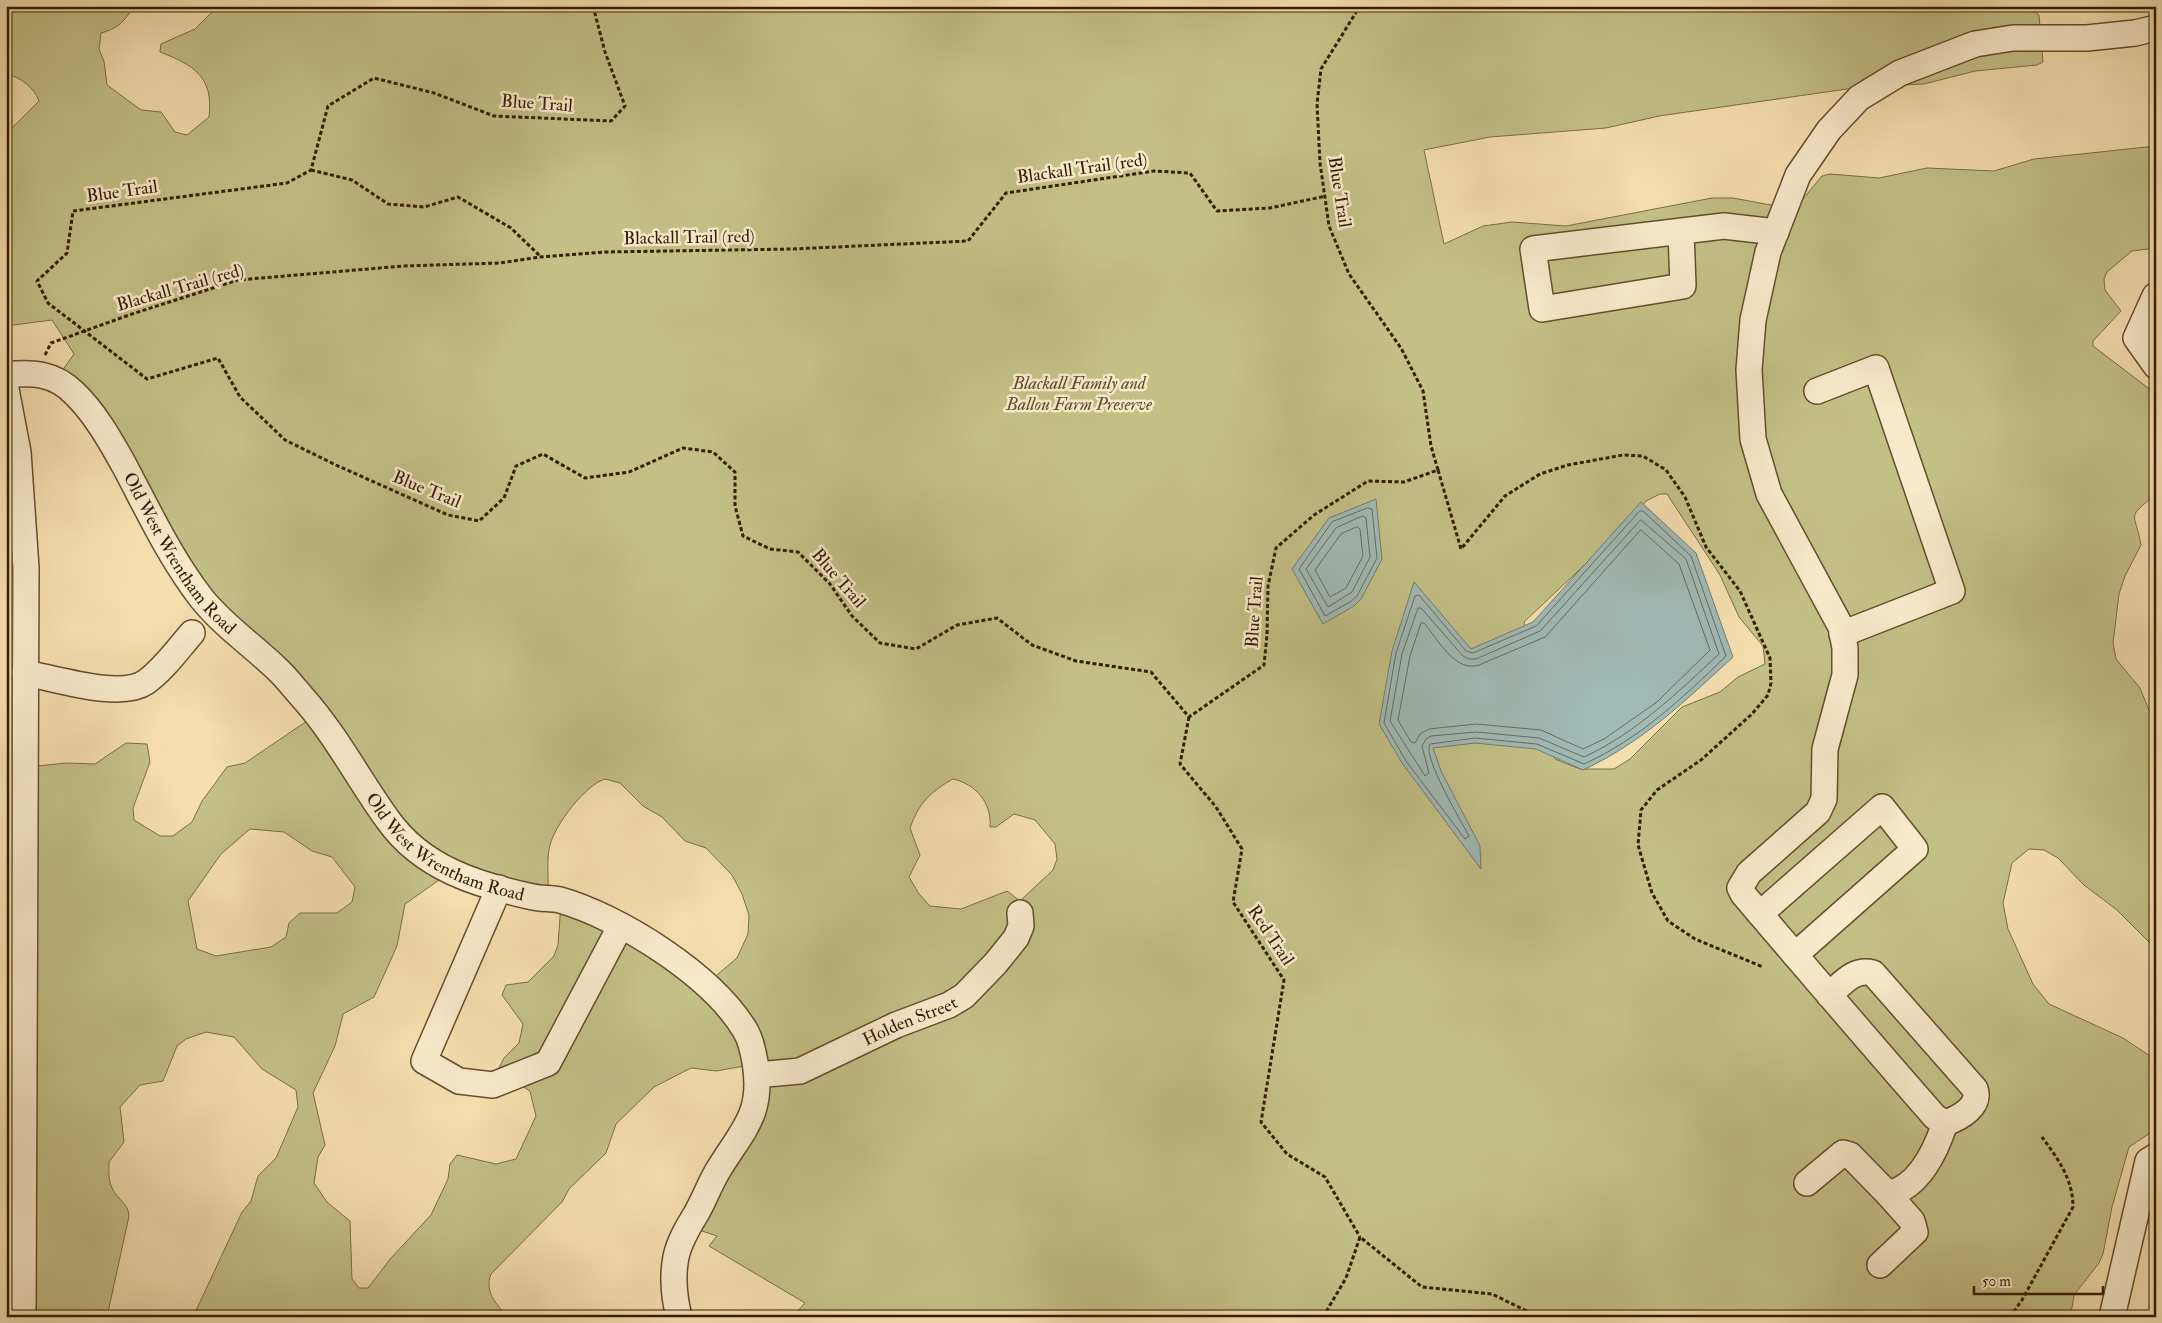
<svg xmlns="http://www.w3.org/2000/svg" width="2162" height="1323" font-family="'IM FELL Double Pica',serif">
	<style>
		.green { fill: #c3c086; stroke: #7c6e44; fill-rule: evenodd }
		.water { fill: #a0bab6; stroke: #757b6e }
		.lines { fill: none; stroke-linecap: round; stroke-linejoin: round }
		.shore { stroke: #6a6b5c; stroke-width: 1 }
		.minor-casing { stroke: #654d2e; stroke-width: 28 }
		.path { stroke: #351c03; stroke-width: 3; stroke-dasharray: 4 2.5; stroke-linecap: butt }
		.minor { stroke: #f8eacb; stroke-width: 25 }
		.labels { text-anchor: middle; stroke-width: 5; stroke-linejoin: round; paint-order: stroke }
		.street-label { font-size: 18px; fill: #351c03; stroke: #f8eacb }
		.park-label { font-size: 18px; font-style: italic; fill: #604d2a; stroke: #f8eacb }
	</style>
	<rect width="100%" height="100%" fill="#f5dfaf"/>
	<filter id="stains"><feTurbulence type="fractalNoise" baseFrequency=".004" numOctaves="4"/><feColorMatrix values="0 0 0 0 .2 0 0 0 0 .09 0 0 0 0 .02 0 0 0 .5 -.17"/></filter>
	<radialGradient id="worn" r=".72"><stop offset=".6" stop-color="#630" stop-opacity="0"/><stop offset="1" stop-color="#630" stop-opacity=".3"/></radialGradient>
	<path class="green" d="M6,6H133C126,21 117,29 101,33L99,49L104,61L107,85L141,110L161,112L175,132L187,135L209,117C214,77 194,65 160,52L161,44L195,29L212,12L211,6H2028L2039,15L2043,62L2037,65L1975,71L1924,84L1861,87L1659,116L1606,128L1490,137L1424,150L1444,244L1483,226L1512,222L1566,226L1712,198H1733L1787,208L1803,199L1822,176L1830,174L1879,178L1927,168L1994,171L2034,159L2156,146V248L2132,251L2107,272L2104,279L2105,290L2121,311L2093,341V346L2156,394V494C2125,520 2135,510 2141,545L2125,576L2119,594L2113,643L2116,659L2140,688L2149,710L2156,718V949L2117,910L2084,885L2058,858L2044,850L2029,849L2012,863L2003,903L2008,929L2033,984L2049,1004L2123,1038L2156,1060V1129L2129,1147L2112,1207L2103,1254L2099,1263L2074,1295L2072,1308L2064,1317H785L795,1314L805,1303L709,1246L717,1236L693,1228L740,1123L756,1064L716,1071L691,1068L654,1087L616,1124L606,1153L569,1189L562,1202L491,1274C484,1292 496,1303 507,1317H193L242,1212L251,1201L258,1176L276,1158L298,1107L296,1090L262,1069L234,1037L206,1032L186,1039L177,1046L163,1081L140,1085L120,1107L124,1142L109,1162C109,1172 108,1181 113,1190C119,1201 128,1203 129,1216L107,1317H23L26,1172L6,1171V1092H22L24,1006L6,1004V769L67,763L95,764L126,743L147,744L150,762L133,808L134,820L160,836H173L192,822L202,801L227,767L245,763L307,721L200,588L57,378L74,354L52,320L6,326V134L39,101C34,87 20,77 6,74ZM1660,494H1667L1720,575L1739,617L1763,646L1765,664L1738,677L1720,692L1682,707L1630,759L1614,769H1580L1555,759L1524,622L1628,524L1646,501ZM605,779L620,783L643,806L662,817L685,841L706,848L732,875L742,894L749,915L748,934L737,958L711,980L561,903L558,945L554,956L528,982L506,985L502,995L523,1024L519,1043L504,1058L498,1070L530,1091L536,1116L516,1159L496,1164L457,1155L450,1164L448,1179L431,1215L391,1258L368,1288H359L352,1279L350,1221L327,1202L314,1183L318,1157L325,1145L313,1093L335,1046L343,1014L374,997L397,946L405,904L449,873L548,895C549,880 546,860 550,845C555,825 585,785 605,779ZM953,779C975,784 992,802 990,827H996L1014,814L1035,820L1055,844L1057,859L1053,870L1020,901L1007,891L961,909L930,906L919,894L909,877L920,855L910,828C918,804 931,791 953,779ZM250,829L284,832L312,851L332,857L355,887L352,902L337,913H300L289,923L286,937L271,947L216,956L197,949L188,901L221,854Z"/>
	<g class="water">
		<polygon points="1376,499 1382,559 1361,599 1354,606 1323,624 1292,569 1329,518"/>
		<path d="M1641,502L1696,553L1733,657C1685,701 1643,742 1583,770L1536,749L1475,743L1433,748L1441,771L1480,846L1481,869L1402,763L1379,724L1392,651L1414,582L1471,649L1533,622Z"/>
	</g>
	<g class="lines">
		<g class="shore">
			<polygon points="1368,508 1372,509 1377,558 1357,596 1350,602 1325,616 1299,569 1332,522"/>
			<path d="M1640,511H1643L1691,556L1726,656C1683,698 1639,739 1584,764L1537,744L1475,738L1430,744C1422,756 1461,821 1469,836L1465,839L1406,761L1384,723L1396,653L1415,596L1419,595L1466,651L1473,653L1536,626Z"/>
			<polygon points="1363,516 1366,518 1370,557 1352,592 1328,607 1306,569 1336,528"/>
			<path d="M1641,520L1686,559L1719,654C1677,693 1636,733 1584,757L1539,738L1476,732L1431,736L1426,739L1422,746L1429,773L1425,776L1390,721L1402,654L1418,608H1421L1463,656L1469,659H1476L1540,631Z"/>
			<polygon points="1357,527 1360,529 1363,556 1346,588 1330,597 1315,570 1341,534"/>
			<path d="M1641,530L1679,564L1710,650L1657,702L1604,739L1583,749L1541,730L1476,724L1429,729L1420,734L1415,743L1411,742L1398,720L1410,656L1421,623H1424C1437,638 1455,673 1479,665L1545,637Z"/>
		</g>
		<defs>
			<g id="minor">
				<polyline points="1681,231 1683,286 1542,309 1533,249 1724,226 1776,232"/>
				<polyline points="2155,296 2136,338 2156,366"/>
				<path id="s1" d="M6,375C33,372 54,373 74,393C95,413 110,440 124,465C148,510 170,558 202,599C224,626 252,645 276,668C286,677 294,688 303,698C336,735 359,780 388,820C422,868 477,885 533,897C542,899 551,898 560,900C620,917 712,975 745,1030C751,1040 753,1050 755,1062C764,1115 742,1130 717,1172C709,1186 704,1200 696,1214C688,1227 679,1242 676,1257C672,1277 674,1297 679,1317"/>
				<polyline points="6,389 18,452 26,568 23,1317"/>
				<polyline points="1817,391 1876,368 1952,591 1842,634"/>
				<path d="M25,673C55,678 120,700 146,682C164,669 178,649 192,633"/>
				<polyline points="499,888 424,1061 459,1081 493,1085 548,1063 620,927"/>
				<polyline points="1760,914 1882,807 1915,849 1795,955"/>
				<path d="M1829,995C1843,983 1854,968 1873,973L1975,1089C1981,1106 1960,1118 1945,1123L1935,1117C1870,1043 1807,969 1743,894L1740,888L1749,873L1818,812L1824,799L1825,749L1845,675V648L1841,627L1769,494L1753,439L1749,370L1753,320L1768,252L1798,175L1829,130L1859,98L1900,73L1975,44L2013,38H2087L2135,33L2156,28"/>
				<path id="s2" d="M757,1075L800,1071L896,1025L949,1005L964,996L995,964L1016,938L1021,926L1020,913"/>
				<path d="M1807,1183L1843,1153L1850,1155L1888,1194C1920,1187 1936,1150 1945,1123"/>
				<polyline points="1880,1265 1915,1232 1912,1221 1888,1194"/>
				<polyline points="2112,1317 2148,1161 2156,1156"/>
			</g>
		</defs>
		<use href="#minor" class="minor-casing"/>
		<g class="path">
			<polyline points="593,6 605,52 625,106 611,121 494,116 434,93 374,78 328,106 311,170 287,183 73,211 67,253 37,281 48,303 147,379 218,358 240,397 285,440 336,465 448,515 479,521 504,498 516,466 543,454 585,478 629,472 683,448 713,452 735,472 735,506 743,536 770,549 798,552 830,584 852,616 880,643 916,649 957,625 997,618 1032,645 1076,661 1151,672 1189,717 1264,665 1267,635 1268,586 1276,548 1314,515 1368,481 1404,482 1438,470 1431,446 1423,391 1401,348 1349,274 1329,226 1320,163 1317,104 1321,69 1360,6"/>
			<polyline points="311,170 352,180 388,204 424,207 458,197 511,228 540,256"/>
			<polyline points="45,355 51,343 132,314 238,280 403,266 500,263 540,257 605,252 792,249 968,241 1006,193 1154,171 1190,173 1217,211 1270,208 1326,196"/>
			<polyline points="1438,470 1461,549 1505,496 1540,474 1568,465 1623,455 1643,456 1666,470 1685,497 1706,547 1740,591 1770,658 1771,683 1768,695 1752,714 1701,760 1657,790 1641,810 1638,845 1652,893 1668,921 1695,939 1763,967"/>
			<polyline points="1189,717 1180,764 1216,807 1242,849 1233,902 1284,980 1261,1122 1287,1154 1325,1177 1360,1237"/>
			<polyline points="1323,1317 1346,1278 1360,1237 1422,1287 1492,1294 1539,1317"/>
			<path d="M2010,1317L2022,1300L2073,1207C2073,1179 2058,1159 2042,1137"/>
		</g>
		<use href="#minor" class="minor"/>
	</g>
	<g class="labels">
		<g class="street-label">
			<text transform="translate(537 103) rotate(4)" y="6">Blue Trail</text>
			<text transform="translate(1082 168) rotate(-8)" y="6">Blackall Trail (red)</text>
			<text transform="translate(122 191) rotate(-8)" y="6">Blue Trail</text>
			<text transform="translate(1340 192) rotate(81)" y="6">Blue Trail</text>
			<text transform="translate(689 237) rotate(-1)" y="6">Blackall Trail (red)</text>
			<text transform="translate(180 287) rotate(-16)" y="6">Blackall Trail (red)</text>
			<text transform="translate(427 489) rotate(22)" y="6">Blue Trail</text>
			<text dy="6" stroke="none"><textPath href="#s1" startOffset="266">Old West Wrentham Road</textPath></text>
			<text transform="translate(839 578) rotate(49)" y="6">Blue Trail</text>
			<text transform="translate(1254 612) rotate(-86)" y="6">Blue Trail</text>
			<text dy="6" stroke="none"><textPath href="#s1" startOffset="671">Old West Wrentham Road</textPath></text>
			<text transform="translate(1271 935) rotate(56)" y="6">Red Trail</text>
			<text dy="6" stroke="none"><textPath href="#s2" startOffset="164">Holden Street</textPath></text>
		</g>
		<g class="park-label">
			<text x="1079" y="389">Blackall Family and<tspan x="1079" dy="21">Ballou Farm Preserve</tspan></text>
		</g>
	</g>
	<rect width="2162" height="1323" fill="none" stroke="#f5dfaf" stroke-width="25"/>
	<rect x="8" y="8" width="2147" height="1308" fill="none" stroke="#351c03" stroke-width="2.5"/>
	<rect x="12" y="12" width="2137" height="1298" fill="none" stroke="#351c03"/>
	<path d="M1974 1286v8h129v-8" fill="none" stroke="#351c03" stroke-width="2.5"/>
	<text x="1982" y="1286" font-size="15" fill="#351c03" stroke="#f8eacb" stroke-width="4" paint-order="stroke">50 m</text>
	<rect width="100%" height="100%" filter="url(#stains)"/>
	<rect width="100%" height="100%" fill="url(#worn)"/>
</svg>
